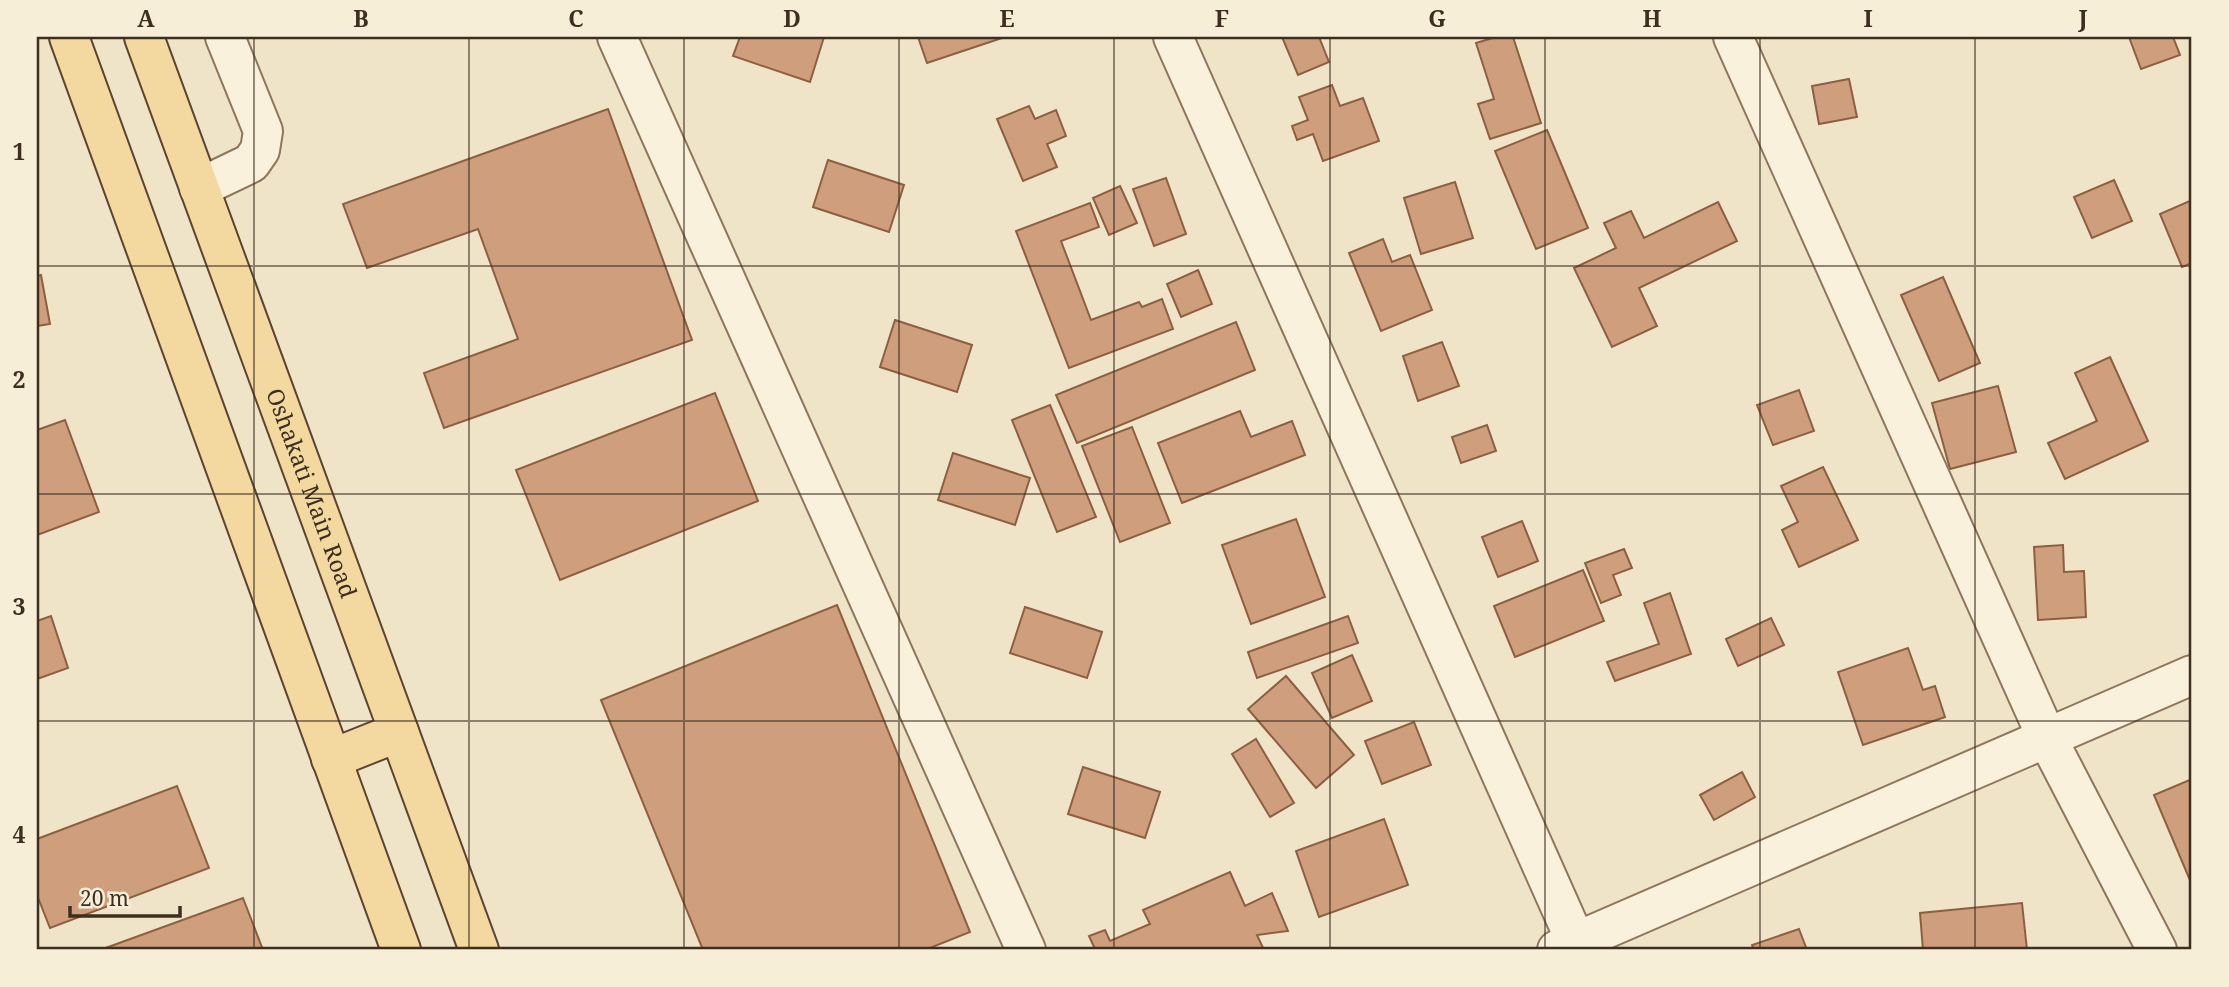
<svg xmlns="http://www.w3.org/2000/svg" width="2229" height="987" font-family="'Noto Serif',serif">
	<style>
		.building { fill: #cf9f7d; stroke: #8d5f41; stroke-width: 2 }
		.lines { fill: none; stroke-linecap: round; stroke-linejoin: round }
		.minor-casing { stroke: #8d765c; stroke-width: 42 }
		.major-casing { stroke: #5b4430; stroke-width: 42 }
		.minor { stroke: #faf1dc; stroke-width: 38 }
		.major { stroke: #f3d9a0; stroke-width: 38 }
		.grid { fill: none; stroke: #3d2e20; stroke-width: 2; stroke-opacity: 0.55 }
		.labels { text-anchor: middle; stroke-width: 7; stroke-linejoin: round; paint-order: stroke }
		.street-label { font-size: 23px; fill: #3d2e20; stroke: #f7eed8 }
		.neatline { fill: none; stroke: #3d2e20; stroke-width: 2.5 }
		.grid-label { font-size: 23px; text-anchor: middle; font-weight: bold; fill: #3d2e20 }
	</style>
	<rect width="100%" height="100%" fill="#f0e4c8"/>
	<g class="building">
		<polygon points="740,37 824,37 810,82 733,56"/>
		<polygon points="918,37 1005,37 927,63"/>
		<polygon points="1282,37 1319,37 1329,62 1298,75"/>
		<polygon points="1496,37 1513,37 1541,123 1490,139 1478,104 1494,99 1476,43"/>
		<polygon points="2129,37 2173,37 2180,55 2141,69"/>
		<polygon points="1849,79 1857,117 1819,124 1812,86"/>
		<polygon points="1332,85 1340,106 1363,98 1379,141 1323,161 1313,134 1297,140 1292,126 1308,120 1299,97"/>
		<polygon points="1029,106 1035,119 1056,110 1066,136 1047,144 1057,167 1023,181 997,119"/>
		<polygon points="608,109 692,340 444,428 424,373 518,339 478,229 367,268 343,204"/>
		<polygon points="1547,130 1588,228 1536,249 1495,151"/>
		<polygon points="828,160 904,185 889,232 813,207"/>
		<polygon points="1166,178 1186,234 1154,246 1133,189"/>
		<polygon points="2114,180 2132,221 2092,238 2074,197"/>
		<polygon points="1455,182 1473,238 1421,254 1404,198"/>
		<polygon points="1120,186 1137,223 1109,235 1093,198"/>
		<polygon points="2192,200 2192,263 2182,267 2160,214"/>
		<polygon points="1718,202 1737,241 1639,288 1657,326 1612,347 1574,268 1616,248 1604,223 1631,211 1644,238"/>
		<polygon points="1090,203 1099,227 1061,241 1091,320 1139,302 1142,307 1162,299 1173,329 1069,368 1016,231"/>
		<polygon points="1383,239 1392,262 1410,255 1432,310 1381,331 1349,253"/>
		<polygon points="1198,270 1212,304 1181,317 1167,284"/>
		<polygon points="41,275 50,324 37,326 37,276"/>
		<polygon points="1943,277 1980,363 1939,381 1901,295"/>
		<polygon points="895,320 972,345 957,392 880,367"/>
		<polygon points="1236,322 1255,370 1077,443 1056,395"/>
		<polygon points="1442,342 1459,386 1418,401 1403,356"/>
		<polygon points="2110,357 2148,441 2065,479 2048,443 2097,421 2075,373"/>
		<polygon points="1998,386 2016,452 1950,469 1932,403"/>
		<polygon points="1799,390 1814,431 1773,445 1757,405"/>
		<polygon points="715,393 758,501 560,580 516,470"/>
		<polygon points="1050,405 1096,517 1057,532 1012,420"/>
		<polygon points="1240,411 1251,437 1292,421 1305,455 1182,503 1158,443"/>
		<polygon points="65,420 99,512 37,535 37,430"/>
		<polygon points="1487,425 1496,451 1461,463 1452,437"/>
		<polygon points="1132,427 1170,523 1120,542 1082,446"/>
		<polygon points="953,453 1030,478 1015,525 938,500"/>
		<polygon points="1823,467 1858,540 1799,567 1782,530 1798,522 1781,486"/>
		<polygon points="1296,519 1325,597 1251,624 1222,545"/>
		<polygon points="1522,521 1538,561 1498,577 1482,537"/>
		<polygon points="2063,545 2064,572 2084,571 2086,617 2038,620 2034,547"/>
		<polygon points="1624,549 1632,568 1613,575 1621,595 1601,603 1585,563"/>
		<polygon points="1583,570 1604,621 1515,657 1494,606"/>
		<polygon points="1670,593 1691,654 1615,681 1607,662 1659,644 1644,603"/>
		<polygon points="837,605 970,932 925,950 703,950 601,700"/>
		<polygon points="1025,607 1102,632 1087,678 1010,653"/>
		<polygon points="51,616 68,668 37,679 37,621"/>
		<polygon points="1348,616 1358,643 1257,678 1248,652"/>
		<polygon points="1771,618 1784,645 1738,666 1726,639"/>
		<polygon points="1908,648 1923,690 1935,686 1945,717 1863,745 1838,672"/>
		<polygon points="1352,655 1372,701 1332,718 1312,673"/>
		<polygon points="1286,676 1354,755 1316,788 1248,709"/>
		<polygon points="1414,722 1431,765 1382,784 1365,741"/>
		<polygon points="1256,739 1294,803 1270,817 1232,754"/>
		<polygon points="1083,767 1160,792 1145,838 1068,814"/>
		<polygon points="1742,772 1755,797 1714,820 1700,795"/>
		<polygon points="2192,779 2192,885 2154,795"/>
		<polygon points="177,786 209,868 50,928 37,895 37,839"/>
		<polygon points="1384,819 1408,885 1319,917 1296,851"/>
		<polygon points="1230,872 1245,906 1272,893 1288,931 1257,935 1264,950 1092,950 1095,949 1089,936 1105,930 1110,941 1150,924 1143,910"/>
		<polygon points="243,898 263,950 100,950"/>
		<polygon points="2022,903 2027,950 1923,950 1920,913"/>
		<polygon points="1799,929 1807,950 1754,950 1752,945"/>
	</g>
	<g class="lines">
		<defs>
			<g id="minor">
				<polyline points="617,37 1026,950"/>
				<polyline points="1173,37 1576,942"/>
				<polyline points="1733,37 2047,738 2157,950"/>
				<polyline points="199,188 251,163 260,150 263,131 225,37"/>
				<polyline points="1557,950 2192,675"/>
			</g>
			<g id="major">
				<polyline points="69,37 401,950"/>
				<path id="s1" d="M144,37L479,950"/>
				<polyline points="331,759 399,732"/>
			</g>
		</defs>
		<use href="#minor" class="minor-casing"/>
		<use href="#major" class="major-casing"/>
		<use href="#minor" class="minor"/>
		<use href="#major" class="major"/>
	</g>
	<path class="grid" d="M254,37V950M469,37V950M684,37V950M899,37V950M1114,37V950M1330,37V950M1545,37V950M1760,37V950M1975,37V950M37,266H2192M37,494H2192M37,721H2192"/>
	<g class="labels">
		<g class="street-label">
			<text dy="8" stroke="none"><textPath href="#s1" startOffset="486">Oshakati Main Road</textPath></text>
		</g>
	</g>
	<rect width="2229" height="987" fill="none" stroke="#f7eed8" stroke-width="77"/>
	<path d="M70 906v10h110v-10" fill="none" stroke="#3d2e20" stroke-width="3.5"/>
	<text x="80" y="906" font-size="21" fill="#3d2e20" stroke="#f7eed8" stroke-width="5" paint-order="stroke">20 m</text>
	<rect x="38" y="38" width="2152" height="910" class="neatline"/>
	<g class="grid-label">
		<text x="146" y="27">A</text>
		<text x="361" y="27">B</text>
		<text x="576" y="27">C</text>
		<text x="792" y="27">D</text>
		<text x="1007" y="27">E</text>
		<text x="1222" y="27">F</text>
		<text x="1437" y="27">G</text>
		<text x="1652" y="27">H</text>
		<text x="1868" y="27">I</text>
		<text x="2083" y="27">J</text>
		<text x="19" y="160">1</text>
		<text x="19" y="388">2</text>
		<text x="19" y="615">3</text>
		<text x="19" y="843">4</text>
	</g>
</svg>
